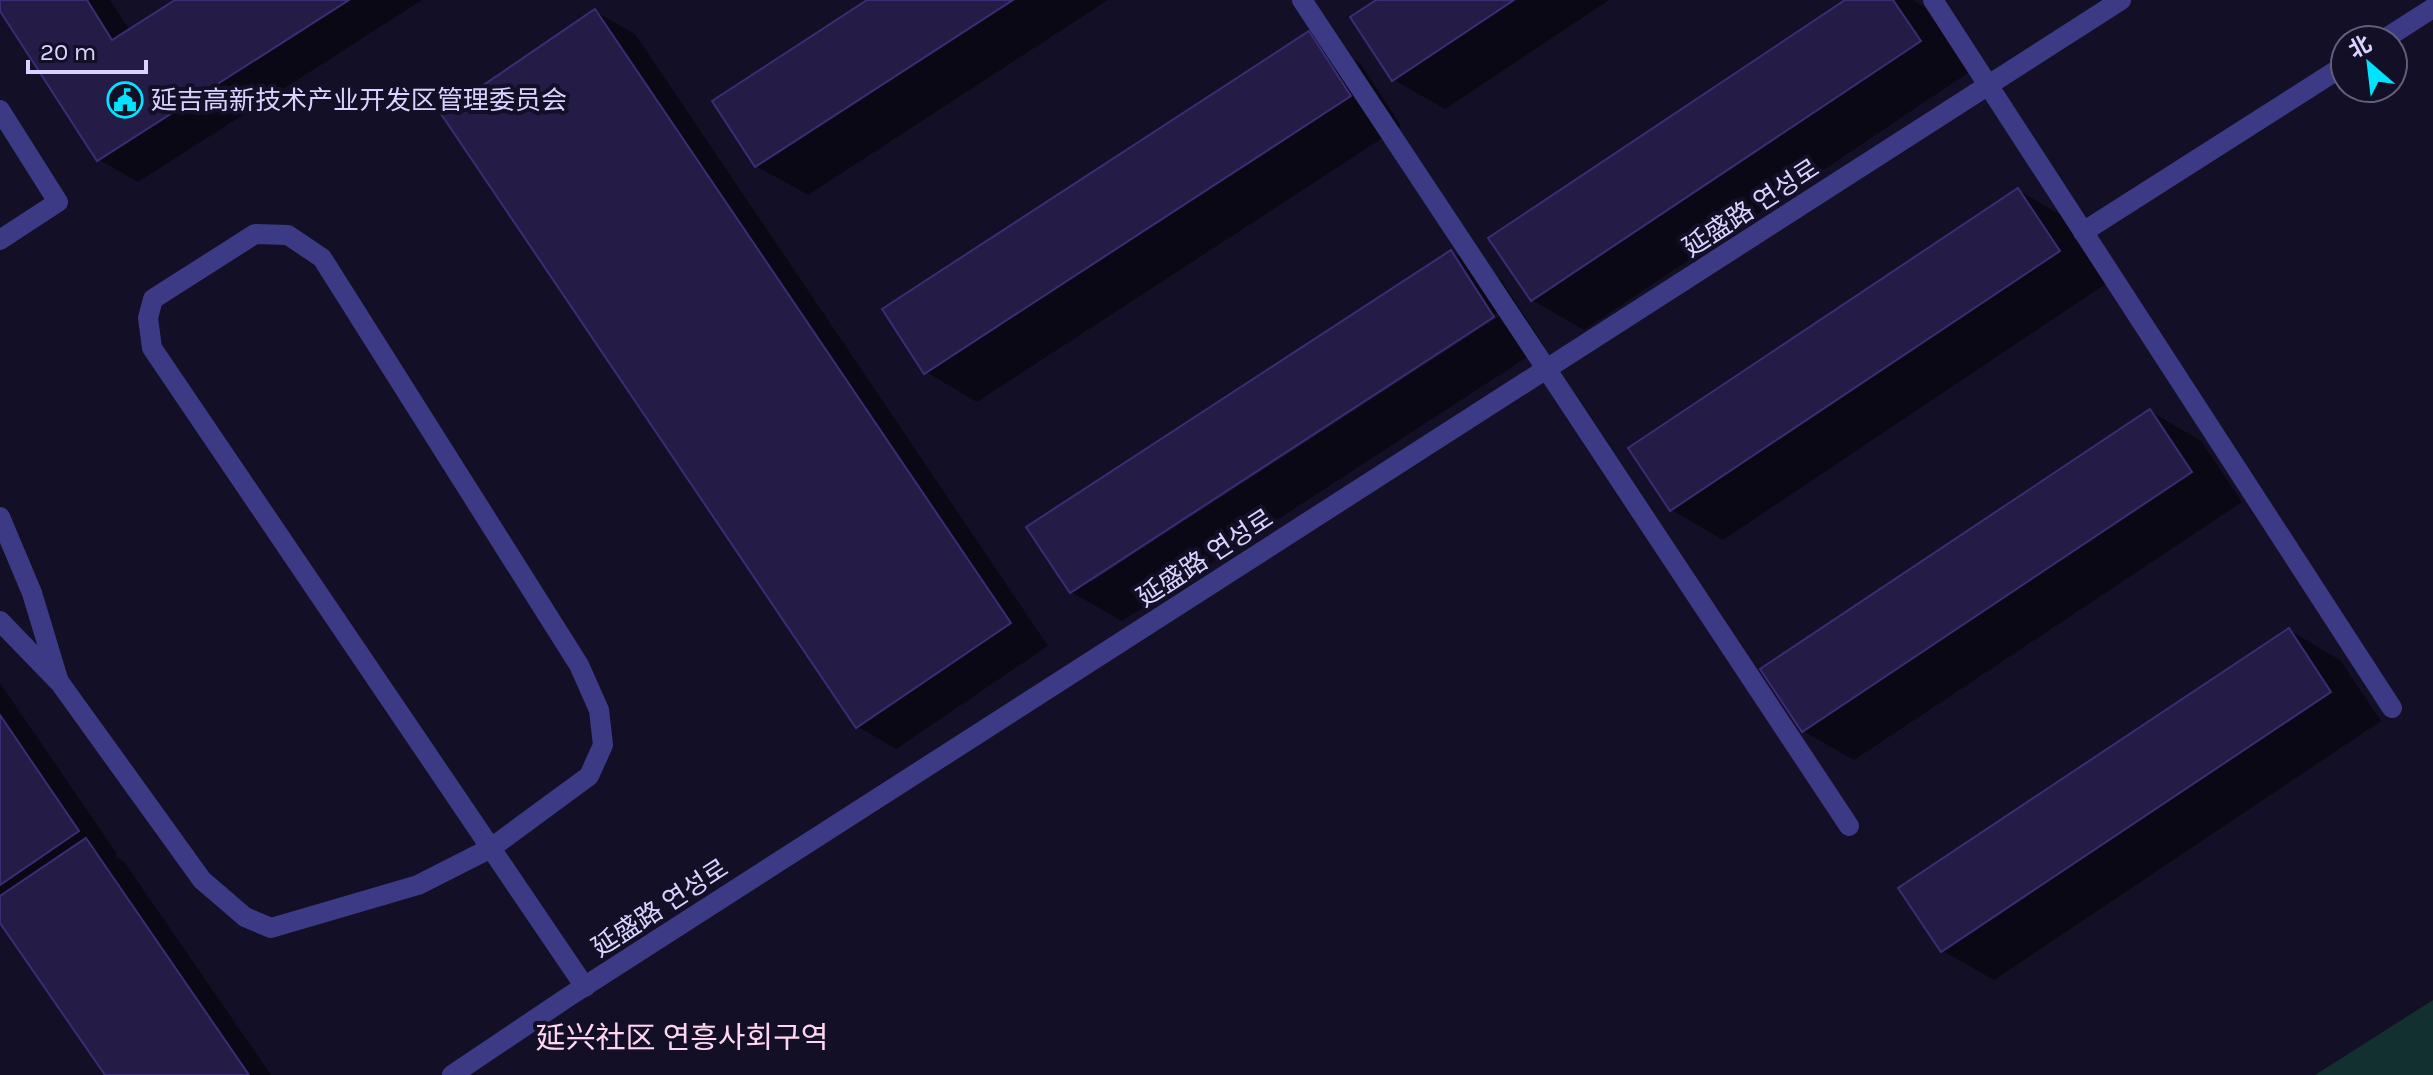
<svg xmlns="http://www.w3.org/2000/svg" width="2433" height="1075" font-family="Karla,'Noto Sans SC','Noto Sans KR',sans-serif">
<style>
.green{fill:#12302f}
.shadow{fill:#0007;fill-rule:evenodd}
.building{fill:#241b47;stroke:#3b2d73;stroke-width:2}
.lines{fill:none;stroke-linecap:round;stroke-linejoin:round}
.minor{stroke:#3d3a85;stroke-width:20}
.labels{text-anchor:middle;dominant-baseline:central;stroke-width:8;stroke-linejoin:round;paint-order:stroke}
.poi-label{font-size:26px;fill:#d9d4ff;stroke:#130f26;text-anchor:start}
.street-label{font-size:26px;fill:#d9d4ff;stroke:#130f26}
.quarter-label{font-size:30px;fill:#ffd6f0;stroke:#130f26}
</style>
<rect width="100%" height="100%" fill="#130f26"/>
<!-- green -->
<path class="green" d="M2433,1000V1075H2315Z"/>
<!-- shadow -->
<g class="shadow">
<path d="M0,0H110L130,31L178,0H422L138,182L98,159L0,7Z"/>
<path d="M871,0H1108L808,195L756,166Z"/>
<path d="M1380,0H1609L1445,109L1394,80L1353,18Z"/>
<path d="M1848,0H1913L1930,10L1971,71L1584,330L1532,300Z"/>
<path d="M596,12L635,34L1048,646L896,749L857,726Z"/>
<path d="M1309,33L1360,63L1401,126L977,402L926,372Z"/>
<path d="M2018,190L2069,220L2110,281L1723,540L1672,510L1631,448Z"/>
<path d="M1451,252L1502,281L1544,346L1122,621L1071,592ZM1502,309L1504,313L1091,582V577Z"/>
<path d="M2150,411L2201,441L2242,502L1854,760L1803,731Z"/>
<path d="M2289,630L2340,660L2381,721L1994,980L1943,951Z"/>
<path d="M0,683L117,854L114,856L125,863L271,1075H107L0,919Z"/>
</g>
<!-- building -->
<g class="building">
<path d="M0,0H87L112,40L175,0H349L97,161L0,11Z"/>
<path d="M867,0H1013L755,167L712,101Z"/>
<path d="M1376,0H1514L1392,81L1350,17Z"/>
<path d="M1845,0H1893L1921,41L1531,301L1488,238Z"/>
<path d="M595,9L1011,623L856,728L441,114Z"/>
<path d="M1309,31L1351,96L924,374L882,309Z"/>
<path d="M2018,188L2060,251L1670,511L1628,448Z"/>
<path d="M1451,250L1494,317L1070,593L1026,527Z"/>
<path d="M2150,409L2192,472L1802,732L1760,669Z"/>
<path d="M2289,628L2331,692L1941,952L1898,888Z"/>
<path d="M0,715L79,831L0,885Z"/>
<path d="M86,838L249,1075H105L0,923V896Z"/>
</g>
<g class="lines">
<!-- minor -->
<g class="minor">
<path d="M1302,0L1849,826"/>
<path d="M1933,0L2392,708"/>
<path d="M2383,40L2433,8"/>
<path d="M0,110L58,202L0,240"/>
<path d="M2083,232L2345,65"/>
<path d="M0,517L32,593L58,679"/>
<path d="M0,621L60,683L202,880L245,917L271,928L418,885L491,848L589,776L603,745L599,710L579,665L322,258L288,235L255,234L153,299L148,318L152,348L585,987"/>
<path d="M452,1075L568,997L2121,0"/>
</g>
</g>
<!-- icons -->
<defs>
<symbol id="civic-ring" viewBox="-11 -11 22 22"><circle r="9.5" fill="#130f26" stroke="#00e5ff" stroke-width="1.5"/><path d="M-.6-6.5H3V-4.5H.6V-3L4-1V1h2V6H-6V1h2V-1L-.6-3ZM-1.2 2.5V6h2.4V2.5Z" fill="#00e5ff"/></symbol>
</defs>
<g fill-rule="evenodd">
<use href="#civic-ring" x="105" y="80" width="40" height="40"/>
</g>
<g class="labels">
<!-- poi labels -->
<g class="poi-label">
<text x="151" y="100">延吉高新技术产业开发区管理委员会</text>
</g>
<!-- street labels -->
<g class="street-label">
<text transform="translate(1751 208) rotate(-33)">延盛路 연성로</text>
<text transform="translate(1205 558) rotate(-33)">延盛路 연성로</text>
<text transform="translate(660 908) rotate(-33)">延盛路 연성로</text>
</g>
<!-- quarter labels -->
<g class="quarter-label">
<text x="682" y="1038">延兴社区 연흥사회구역</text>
</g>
</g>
<!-- north arrow -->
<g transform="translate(2369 64) rotate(332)"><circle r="38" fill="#130f26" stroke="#625e7d" stroke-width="2"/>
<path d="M0-6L14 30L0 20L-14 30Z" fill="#00e5ff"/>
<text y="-12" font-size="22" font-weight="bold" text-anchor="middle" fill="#d9d4ff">北</text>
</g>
<!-- scale -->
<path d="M28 60v12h118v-12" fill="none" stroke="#d9d4ff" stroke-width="4"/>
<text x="40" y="60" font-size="24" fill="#d9d4ff" stroke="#130f26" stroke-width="6" paint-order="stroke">20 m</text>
</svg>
